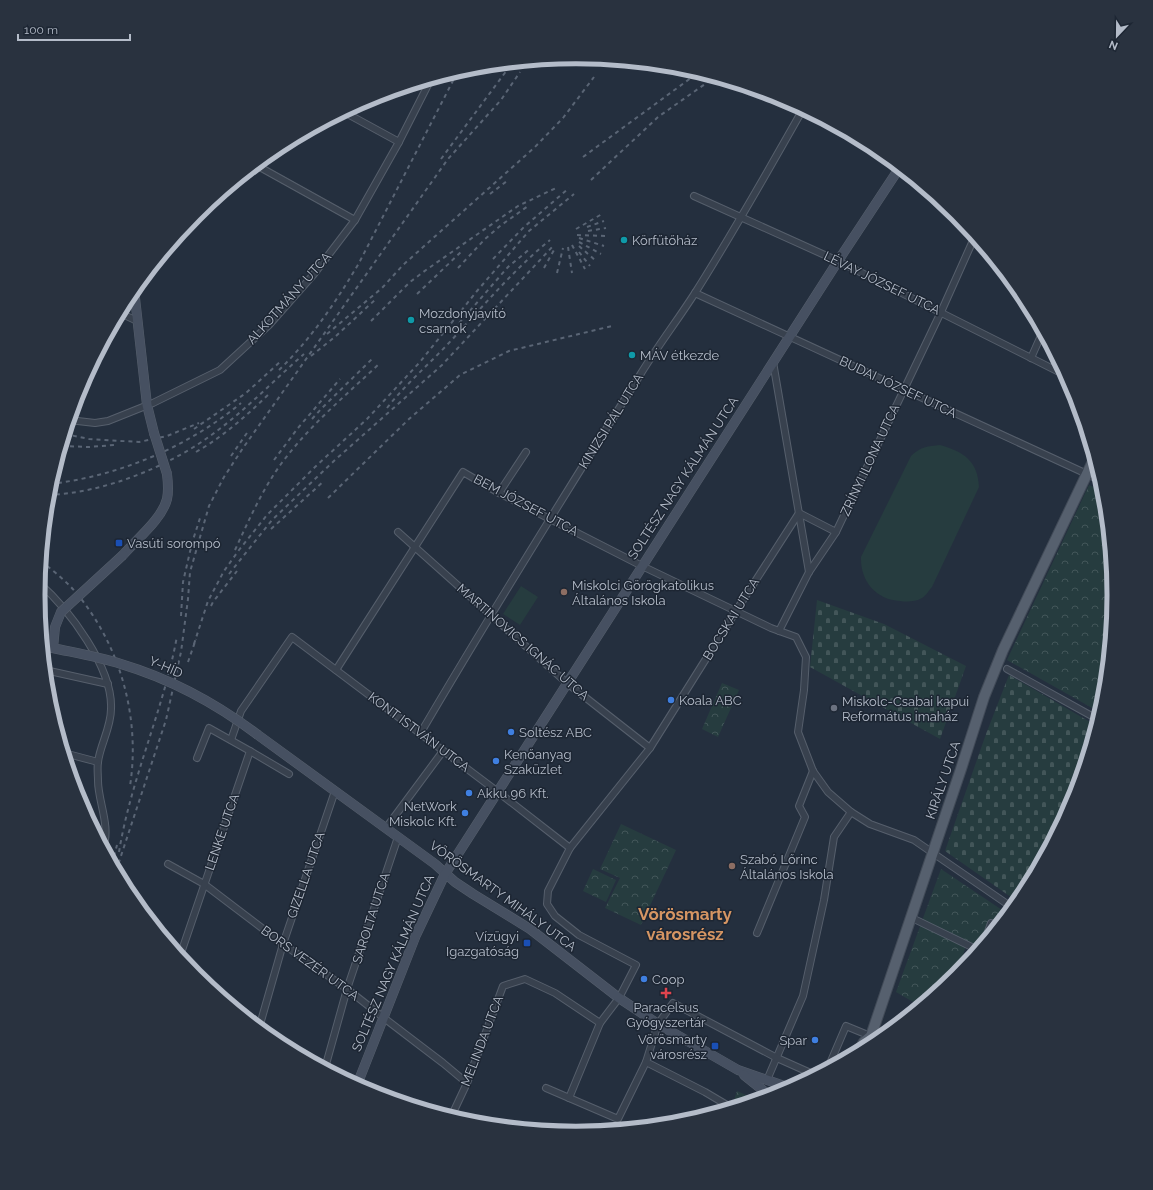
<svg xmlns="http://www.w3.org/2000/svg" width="1153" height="1190" font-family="Raleway,sans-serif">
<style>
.cemetery{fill:url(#cemetery-stones)}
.park{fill:url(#park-crowns)}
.garden{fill:#263c3f}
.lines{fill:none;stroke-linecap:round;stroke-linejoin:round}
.street-casing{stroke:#565f6c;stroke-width:8}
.secondary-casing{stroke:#565f6c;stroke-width:10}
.primary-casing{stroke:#414a57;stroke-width:12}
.street{stroke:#38414e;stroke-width:6}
.secondary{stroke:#465061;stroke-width:9}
.primary{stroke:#56606e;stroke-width:10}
.rail{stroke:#5a6575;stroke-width:2;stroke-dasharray:4 4;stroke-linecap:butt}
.secondary-bridge-casing{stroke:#565f6c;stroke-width:10;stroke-linecap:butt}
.secondary-bridge{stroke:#465061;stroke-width:9}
.culture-dot{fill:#0f9aa8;stroke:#1d2633;stroke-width:1.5}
.transit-dot{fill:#1a4fb4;stroke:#1d2633;stroke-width:1.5}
.education-dot{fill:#8d6e63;stroke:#1d2633;stroke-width:1.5}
.shop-dot{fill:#3f7fe0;stroke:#1d2633;stroke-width:1.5}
.worship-dot{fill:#6b7280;stroke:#1d2633;stroke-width:1.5}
.health-dot{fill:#e0444e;stroke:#1d2633;stroke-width:1.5}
.labels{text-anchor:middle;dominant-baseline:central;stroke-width:3;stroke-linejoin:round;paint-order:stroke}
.poi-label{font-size:13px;fill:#b4bcc9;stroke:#1d2633;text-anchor:start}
.street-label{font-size:13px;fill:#b4bcc9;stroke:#1d2633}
.district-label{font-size:17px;font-weight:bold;fill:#d59563;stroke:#1d2633}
.rim{fill:none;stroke:#b4bcc9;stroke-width:5}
</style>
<defs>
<pattern id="cemetery-stones" width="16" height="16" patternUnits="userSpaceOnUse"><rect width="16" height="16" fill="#263c3f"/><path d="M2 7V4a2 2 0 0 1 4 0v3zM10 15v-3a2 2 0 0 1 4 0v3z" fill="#435659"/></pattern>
<pattern id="park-crowns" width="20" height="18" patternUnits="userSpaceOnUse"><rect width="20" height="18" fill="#263c3f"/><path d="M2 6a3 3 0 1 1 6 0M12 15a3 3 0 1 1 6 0" fill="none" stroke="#435659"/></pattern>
</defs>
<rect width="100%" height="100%" fill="#242f3e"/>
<!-- cemetery -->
<g class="cemetery">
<path d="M817,600L884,624L966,666L940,739L810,667Z"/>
<path d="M1009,675L1097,726L1074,801L1024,894L1018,902L945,851L986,734Z"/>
</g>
<!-- park -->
<g class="park">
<path d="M1089,485L1105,492L1115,595L1105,700L1101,713L1007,660Z"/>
<path d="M722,683L739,690L718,737L702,729Z"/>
<path d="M621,824L676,850L641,925L605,908L620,878L600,869Z"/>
<path d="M593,869L616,880L606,902L583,891Z"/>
<path d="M941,869L1008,914L999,924H997L995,930L983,945L967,942L963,955L971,959L957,976L920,1006L896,992Z"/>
<path d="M737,1091L757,1100L741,1105L734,1100Z"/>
</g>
<!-- garden -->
<g class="garden">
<path d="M940,445C964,452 978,461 979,487L932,587C929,590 926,596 922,598C915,602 907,602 900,601C876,600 860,581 861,557L911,456C920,447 928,446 940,445Z"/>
<path d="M521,586L538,597L520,625L503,614Z"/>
</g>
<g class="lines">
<defs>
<g id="street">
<path d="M344,112L399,142"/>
<path d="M256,165L355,220"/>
<path d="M694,196L838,261L1067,376"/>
<path d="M695,293L1102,481"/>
<path d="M120,313L137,321"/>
<path d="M1031,358L1043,331"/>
<path d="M773,362L809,572"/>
<path d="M69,420L95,423L108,421L153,403L220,370L269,325L314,274L355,220L399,142L431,79"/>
<path d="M499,493L526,452"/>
<path d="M799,513L836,532"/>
<path d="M398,532L567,683L650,748"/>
<path d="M39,583C69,609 113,668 111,709C111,728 100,745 98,762C97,768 98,775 98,781C98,801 111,827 103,847"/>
<path d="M779,631L809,572L836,532L941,312L975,236"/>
<path d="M1007,669L1099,720"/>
<path d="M45,670L108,684"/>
<path d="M336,670L463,472L499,493L642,566L771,628L796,637L806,657L804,690L798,732L813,771L828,792L851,812L870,824L914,840L1013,908"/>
<path d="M420,734C491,613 565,494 640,375C657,347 677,321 695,293C733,233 768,171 803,109"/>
<path d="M231,740L241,711L292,637L498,792L570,848"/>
<path d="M64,753L98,762"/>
<path d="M197,758L209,728L250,751"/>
<path d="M386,828L443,751"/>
<path d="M168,864L204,884L283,944L347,989L384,1018L443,1063L467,1083"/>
<path d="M910,917L978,950"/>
<path d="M757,933L805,817L799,806L813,771"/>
<path d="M984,943L991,923"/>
<path d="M180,956L250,751L289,774"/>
<path d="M259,1028L283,944L335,791"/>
<path d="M646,1062L705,1092L732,1108"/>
<path d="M325,1068L347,989L398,837"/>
<path d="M828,1068L846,1026L880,1040"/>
<path d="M767,1080L803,996L824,900L834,837L851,812"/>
<path d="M546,1088L618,1119L646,1062L658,1024L673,1003L777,1058L815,1075"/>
<path d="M569,1098L600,1023L619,998L636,965L579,935L555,916L547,904L548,891L570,848L650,748L736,611L799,513"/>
<path d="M451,1117L467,1083L503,986L525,979L555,993L600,1023"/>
</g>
<g id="secondary">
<path d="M134,289L147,405L154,433"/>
<path d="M123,555C137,539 162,519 167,499C169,490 168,482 167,474"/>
<path d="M43,647L53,648"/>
<path d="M258,735L435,864L455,882L473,894L530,929L619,998L658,1024L738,1070L790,1088"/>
<path d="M744,1075L770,1096"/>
<path d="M357,1085L416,935L445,874L838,261L900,167"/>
</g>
<path id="primary" d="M859,1051L864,1042L871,1036L961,769L984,697L1003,650L1095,457"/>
</defs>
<!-- street casing -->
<use href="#street" class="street-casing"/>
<!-- secondary casing -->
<use href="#secondary" class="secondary-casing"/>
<!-- primary casing -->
<use href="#primary" class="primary-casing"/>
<!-- street -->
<use href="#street" class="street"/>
<!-- secondary -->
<use href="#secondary" class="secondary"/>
<!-- primary -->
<use href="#primary" class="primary"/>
<!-- rail -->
<g class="rail">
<path d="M649,65L650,64"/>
<path d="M583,157L699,72"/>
<path d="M441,159L510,66"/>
<path d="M591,180L658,117L715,77"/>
<path d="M490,194L507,181"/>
<path d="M587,227L604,221"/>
<path d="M576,229L602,214"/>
<path d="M588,231L606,228"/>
<path d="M577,235L606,236"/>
<path d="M579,238L604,246"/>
<path d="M579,242L601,254"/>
<path d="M572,245L585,269"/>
<path d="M579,246L596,261"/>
<path d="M568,247L572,273"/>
<path d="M579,252L590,266"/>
<path d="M493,259L524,227L569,188"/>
<path d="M458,268L485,239L500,226L528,206"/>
<path d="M544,268L554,250"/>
<path d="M557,273L563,248"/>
<path d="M417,294L462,251"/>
<path d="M371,321L410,282L426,270L518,206L556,188"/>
<path d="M454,329L508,267L531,248"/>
<path d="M327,334L382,288L403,265L535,147L563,118L594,77"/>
<path d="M311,356L336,336L377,298"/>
<path d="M279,370C311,339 336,302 359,263L458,71"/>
<path d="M387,408C405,385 426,367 446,346C480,310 512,271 550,240"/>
<path d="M312,419L321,409L373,358"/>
<path d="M194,429L246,393L281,361"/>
<path d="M65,434L89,439L139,442L167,436L199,423"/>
<path d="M62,446L89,447L114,445"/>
<path d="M196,452C224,436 246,416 269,394"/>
<path d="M231,456L249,430"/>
<path d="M274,460L298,428L340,379"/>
<path d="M50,484C119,476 188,447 241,403"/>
<path d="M48,495C102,493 166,468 210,436C244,412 273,381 304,354"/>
<path d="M328,498L409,419L460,375L509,351L612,326"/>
<path d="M271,529L324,481"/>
<path d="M235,550C249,520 262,490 281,464C309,426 345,396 379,364"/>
<path d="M41,561C51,569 62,578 71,587C119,640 141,716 130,786"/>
<path d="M229,574L272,520L335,460L442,365L554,245"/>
<path d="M211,606L213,602L237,571"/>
<path d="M181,616L183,582L192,543L201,515"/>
<path d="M194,644L208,601L224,571L239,550L267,515L315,467L367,419L420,362L477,291L529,231L574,194"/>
<path d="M188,662L196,639"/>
<path d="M119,852C131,778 164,709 177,636"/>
<path d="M112,864L117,845"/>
<path d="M116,871L166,720L181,652L188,599L190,572L209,506L224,477L243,448L448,159L501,100L520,72"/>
</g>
<defs>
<g id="secondary-bridge">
<path d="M154,433L167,474"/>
<path d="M123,555L61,612L55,627L53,648C76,653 99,657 121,664C171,679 217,704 258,735"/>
</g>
</defs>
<!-- secondary-bridge casing -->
<use href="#secondary-bridge" class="secondary-bridge-casing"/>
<!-- secondary-bridge -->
<use href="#secondary-bridge" class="secondary-bridge"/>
</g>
<!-- markers -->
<g class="culture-dot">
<circle cx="624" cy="240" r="4"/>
<circle cx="411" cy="320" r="4"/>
<circle cx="632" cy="355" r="4"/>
</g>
<g class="transit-dot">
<rect x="115" y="539" width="8" height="8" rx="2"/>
<rect x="523" y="939" width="8" height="8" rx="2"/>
<rect x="711" y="1042" width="8" height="8" rx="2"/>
</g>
<g class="education-dot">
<circle cx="564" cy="592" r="4"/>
<circle cx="732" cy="866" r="4"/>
</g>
<g class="shop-dot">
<circle cx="671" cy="700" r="4"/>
<circle cx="511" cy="732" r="4"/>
<circle cx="496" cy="761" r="4"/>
<circle cx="469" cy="793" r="4"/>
<circle cx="465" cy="813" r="4"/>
<circle cx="644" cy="979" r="4"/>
<circle cx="815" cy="1040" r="4"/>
</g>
<circle class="worship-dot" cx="834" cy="708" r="4"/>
<path class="health-dot" d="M664 987h4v4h4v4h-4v4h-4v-4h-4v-4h4z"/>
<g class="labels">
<!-- poi labels -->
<g class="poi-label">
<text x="632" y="240">Körfűtőház</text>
<text x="419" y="313">Mozdonyjavító<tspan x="419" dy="15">csarnok</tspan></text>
<text x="640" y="355">MÁV étkezde</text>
<text x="127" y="543">Vasúti sorompó</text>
<text x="572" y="585">Miskolci Görögkatolikus<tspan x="572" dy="15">Általános Iskola</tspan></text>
<text x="679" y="700">Koala ABC</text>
<text x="842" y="701">Miskolc-Csabai kapui<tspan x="842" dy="15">Református imaház</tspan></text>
<text x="519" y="732">Soltész ABC</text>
<text x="504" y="754">Kenőanyag<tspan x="504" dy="15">Szaküzlet</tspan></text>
<text x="477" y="793">Akku 96 Kft.</text>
<text x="457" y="806" text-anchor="end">NetWork<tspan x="457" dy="15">Miskolc Kft.</tspan></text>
<text x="740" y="859">Szabó Lőrinc<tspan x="740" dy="15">Általános Iskola</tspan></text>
<text x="519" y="936" text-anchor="end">Vízügyi<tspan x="519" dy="15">Igazgatóság</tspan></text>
<text x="652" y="979">Coop</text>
<text x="666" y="1007" text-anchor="middle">Paracelsus<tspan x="666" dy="15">Gyógyszertár</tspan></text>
<text x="707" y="1039" text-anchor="end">Vörösmarty<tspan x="707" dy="15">városrész</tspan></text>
<text x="807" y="1040" text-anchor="end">Spar</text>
</g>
<!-- street labels -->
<g class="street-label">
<text transform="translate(882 283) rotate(26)">LÉVAY JÓZSEF UTCA</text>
<text transform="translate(289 298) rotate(-48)">ALKOTMÁNY UTCA</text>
<text transform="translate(898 387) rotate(25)">BUDAI JÓZSEF UTCA</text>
<text transform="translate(611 421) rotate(-58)">KINIZSI PÁL UTCA</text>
<text transform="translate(870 460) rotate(-65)">ZRÍNYI ILONA UTCA</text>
<text transform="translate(683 478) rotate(-57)">SOLTÉSZ NAGY KÁLMÁN UTCA</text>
<text transform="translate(526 505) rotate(28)">BEM JÓZSEF UTCA</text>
<text transform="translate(731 619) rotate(-58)">BOCSKAI UTCA</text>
<text transform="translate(523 642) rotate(41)">MARTINOVICS IGNÁC UTCA</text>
<text transform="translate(166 667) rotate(23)">Y-HÍD</text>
<text transform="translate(419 732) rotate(37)">KONT ISTVÁN UTCA</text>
<text transform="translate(943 780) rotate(-71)">KIRÁLY UTCA</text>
<text transform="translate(222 832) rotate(-71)">LENKE UTCA</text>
<text transform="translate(306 875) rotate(-71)">GIZELLA UTCA</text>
<text transform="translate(503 896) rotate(36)">VÖRÖSMARTY MIHÁLY UTCA</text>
<text transform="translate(371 918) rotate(-72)">SAROLTA UTCA</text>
<text transform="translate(310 963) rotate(36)">BORS VEZÉR UTCA</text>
<text transform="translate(393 963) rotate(-67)">SOLTÉSZ NAGY KÁLMÁN UTCA</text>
<text transform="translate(482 1041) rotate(-69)">MELINDA UTCA</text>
</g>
<!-- district labels -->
<g class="district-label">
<text x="685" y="914">Vörösmarty<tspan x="685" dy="20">városrész</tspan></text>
</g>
</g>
<!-- crop -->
<path d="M0 0H1153V1190H0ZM45 595a531 531 0 1 1 1062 0a531 531 0 1 1-1062 0Z" fill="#29323f" fill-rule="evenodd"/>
<path class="rim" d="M45 595a531 531 0 1 1 1062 0a531 531 0 1 1-1062 0Z"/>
<!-- north arrow -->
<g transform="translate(1117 36) rotate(202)" stroke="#1d2633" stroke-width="3" paint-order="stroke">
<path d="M0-3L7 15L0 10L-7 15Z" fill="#b4bcc9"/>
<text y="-6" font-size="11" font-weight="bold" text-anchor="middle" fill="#b4bcc9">N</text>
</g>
<!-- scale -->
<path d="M18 34v6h112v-6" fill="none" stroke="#b4bcc9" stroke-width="2"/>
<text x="24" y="34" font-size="12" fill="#b4bcc9" stroke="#1d2633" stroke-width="3" paint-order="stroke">100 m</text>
</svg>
